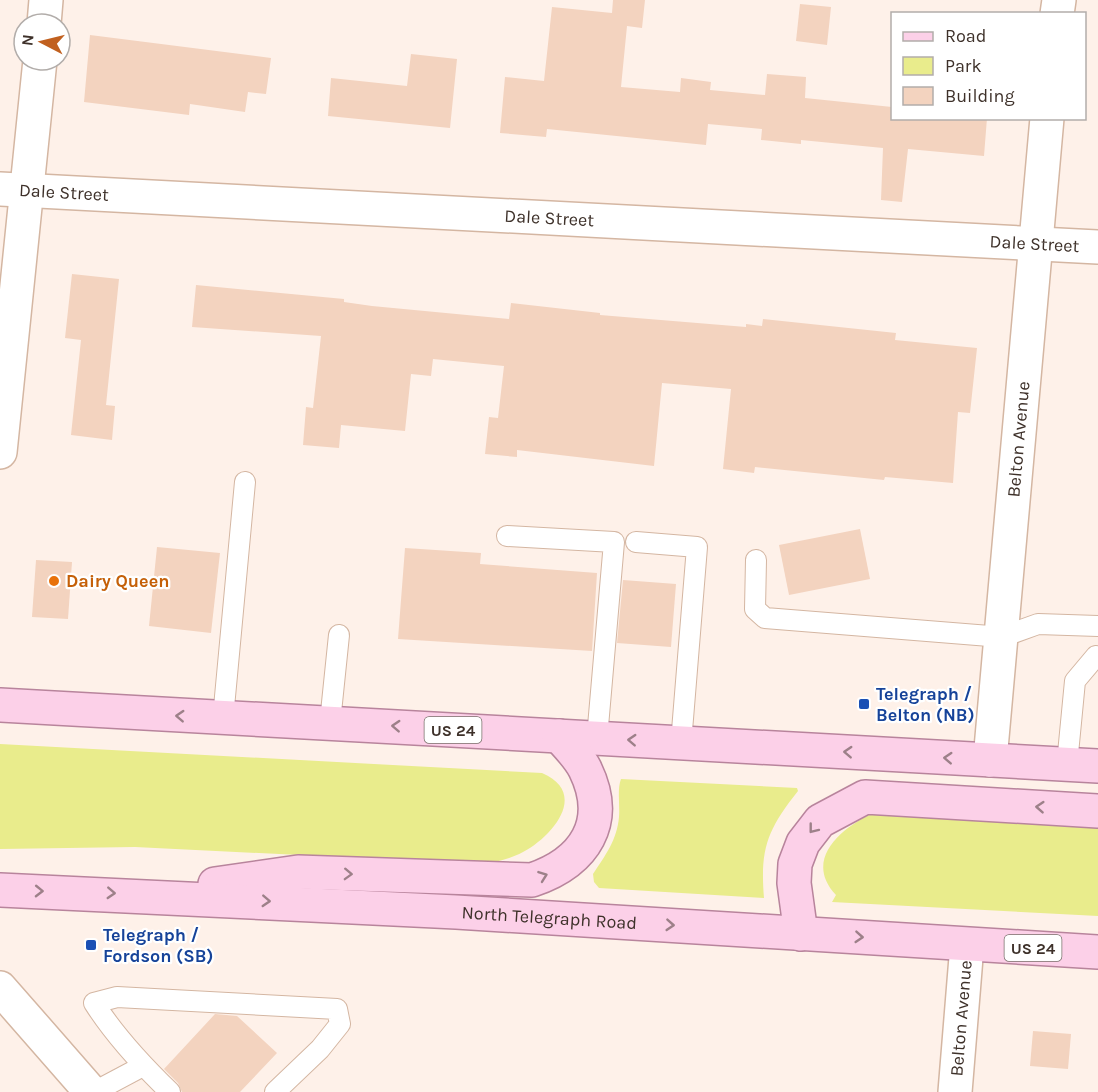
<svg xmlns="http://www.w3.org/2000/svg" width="1098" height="1092" font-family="Karla,sans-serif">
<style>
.green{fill:#e9ec8c}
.building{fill:#f3d3bf}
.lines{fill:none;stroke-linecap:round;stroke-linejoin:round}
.lane-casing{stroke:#d4b6a2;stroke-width:22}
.street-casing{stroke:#d4b6a2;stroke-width:36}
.primary-casing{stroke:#b8849c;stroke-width:36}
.lane{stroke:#fff;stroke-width:20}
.street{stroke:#fff;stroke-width:33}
.primary{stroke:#fcd0e8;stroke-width:33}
.oneway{stroke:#9d8089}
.food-dot{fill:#e8710a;stroke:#fff;stroke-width:2}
.transit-dot{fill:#1a4fb4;stroke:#fff;stroke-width:2}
.labels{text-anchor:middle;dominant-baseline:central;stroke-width:4.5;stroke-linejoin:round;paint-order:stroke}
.shield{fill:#fff;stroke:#786f6a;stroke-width:1.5}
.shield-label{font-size:16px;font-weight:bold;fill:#3e312a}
.street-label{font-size:18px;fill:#3e312a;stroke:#fff}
.food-label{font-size:18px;font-weight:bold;fill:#c56008;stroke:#fff;text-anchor:start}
.transit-label{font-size:18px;font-weight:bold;fill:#164399;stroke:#fff;text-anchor:start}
</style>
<rect width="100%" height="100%" fill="#fef1e9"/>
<!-- green -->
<g class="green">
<path d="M0,744L542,773C589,793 553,836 523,852C510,859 497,862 483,864L135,847L0,849Z"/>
<path d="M621,779L797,788L798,791C767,830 760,849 764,898L599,888L594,882L593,874C605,856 617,840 619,817C620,805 617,789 621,779Z"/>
<path d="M876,812L1098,823V916L832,902L836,895C802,859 843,826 876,812Z"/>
</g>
<!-- building -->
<g class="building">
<path d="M613,0H645L642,28L627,26L621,87L680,92L681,78L711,82L710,90L765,95L767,74L806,77L805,98L892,107V118H987L984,156L908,149L902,202L881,200L883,148L801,140V144L761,140L762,129L708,124L706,145L547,129L546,137L500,133L505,77L544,81L552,7L612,13Z"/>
<path d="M800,4L831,7L827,45L796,41Z"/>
<path d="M90,35L271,58L266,94L248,92L245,112L190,104L189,115L84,102Z"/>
<path d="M411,54L457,59L450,128L328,116L331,78L407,86Z"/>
<path d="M72,274L119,279L106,405L115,406L112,440L71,435L81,340L65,338Z"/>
<path d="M196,285L344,299V302L372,306L509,319L511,303L600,313V315L746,327V324L762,326L763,319L896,333L895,340L977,348L970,413L958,412L953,483L885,477L884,480L755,467L754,473L723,469L731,389L662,383L654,466L517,450V457L485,454L489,417L498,418L504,366L433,359L431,376L411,374L405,431L341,425L339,448L303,445L306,407L313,408L321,336L192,327Z"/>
<path d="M860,529L870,579L789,595L779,545Z"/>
<path d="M157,547L220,553L211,633L149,626Z"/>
<path d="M405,548L481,553L480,564L597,573L592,651L398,639Z"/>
<path d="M36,560L72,562L68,619L32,617Z"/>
<path d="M623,580L676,584L671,647L617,643Z"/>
<path d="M215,1014L237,1016L277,1053L240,1092H182L178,1083L164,1069Z"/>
<path d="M1033,1031L1071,1034L1068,1069L1030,1066Z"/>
</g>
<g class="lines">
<defs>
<g id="lane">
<path d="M507,536L614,542L597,738"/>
<path d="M636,542L697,547L681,743"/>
<path d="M756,560L755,609L765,618L1002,637L1038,624L1098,626"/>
<path d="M223,718L245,482"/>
<path d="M330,722L339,635"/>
<path d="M1067,764L1075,681L1096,656"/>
<path d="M94,1092L143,1066"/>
<path d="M170,1092C141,1064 115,1036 94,1003L117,997L337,1009L340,1024L320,1049L275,1092"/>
</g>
<g id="street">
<path d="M1057,14L1059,0"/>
<path d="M44,24L46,0"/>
<path id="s1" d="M0,189L1098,247"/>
<path d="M0,452L40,60"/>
<path id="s2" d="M990,760L1047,118"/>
<path d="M0,988L91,1092"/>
<path id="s3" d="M955,1092L967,945"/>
</g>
<g id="primary">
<path d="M0,705L1098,766"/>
<path d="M215,884L298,872L532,880C585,862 611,822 585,769C579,757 568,746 559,736"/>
<path id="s4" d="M0,890L456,912L1098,952"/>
<path d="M801,934L794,883L795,864L803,843L820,821L865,797L1098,811"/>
</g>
</defs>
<!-- lane casing -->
<use href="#lane" class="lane-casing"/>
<!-- street casing -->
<use href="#street" class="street-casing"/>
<!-- primary casing -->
<use href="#primary" class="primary-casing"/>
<!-- lane -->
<use href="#lane" class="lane"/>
<!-- street -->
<use href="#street" class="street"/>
<!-- primary -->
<use href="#primary" class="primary"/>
</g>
<!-- one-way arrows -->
<defs><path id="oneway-chevron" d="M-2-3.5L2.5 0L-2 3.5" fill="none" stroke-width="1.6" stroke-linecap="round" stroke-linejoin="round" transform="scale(1.5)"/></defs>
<g class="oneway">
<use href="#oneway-chevron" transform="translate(180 716) rotate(-177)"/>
<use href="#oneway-chevron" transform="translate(396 726) rotate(-177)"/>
<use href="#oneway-chevron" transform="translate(632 740) rotate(-177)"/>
<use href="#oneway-chevron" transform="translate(848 752) rotate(-177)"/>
<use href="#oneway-chevron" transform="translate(948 758) rotate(-177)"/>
<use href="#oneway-chevron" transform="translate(1040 807) rotate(-176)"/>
<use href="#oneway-chevron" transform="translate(813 829) rotate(128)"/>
<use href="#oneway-chevron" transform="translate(348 874) rotate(2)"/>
<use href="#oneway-chevron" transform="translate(543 876) rotate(-20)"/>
<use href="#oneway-chevron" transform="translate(39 891) rotate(1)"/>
<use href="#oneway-chevron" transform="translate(111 893) rotate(3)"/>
<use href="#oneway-chevron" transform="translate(266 901) rotate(3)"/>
<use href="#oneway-chevron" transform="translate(670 925) rotate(4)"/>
<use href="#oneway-chevron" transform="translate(859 937) rotate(4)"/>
</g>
<!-- markers -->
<circle class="food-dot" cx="54" cy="581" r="6"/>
<g class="transit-dot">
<rect x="858" y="698" width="12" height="12" rx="3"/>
<rect x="85" y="939" width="12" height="12" rx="3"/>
</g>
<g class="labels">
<!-- shield labels -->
<g class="shield">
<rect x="424.5" y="717" width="57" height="26" rx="4.5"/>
<rect x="1004.5" y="935" width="57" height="26" rx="4.5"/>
</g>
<g class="shield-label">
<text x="453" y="730">US 24</text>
<text x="1033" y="948">US 24</text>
</g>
<!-- street labels -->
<g class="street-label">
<text stroke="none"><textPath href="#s1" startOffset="64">Dale Street</textPath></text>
<text stroke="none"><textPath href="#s1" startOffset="550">Dale Street</textPath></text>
<text stroke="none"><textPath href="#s1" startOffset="1036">Dale Street</textPath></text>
<text stroke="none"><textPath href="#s2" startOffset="322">Belton Avenue</textPath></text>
<text stroke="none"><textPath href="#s4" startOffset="550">North Telegraph Road</textPath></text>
<text stroke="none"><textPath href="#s3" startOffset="74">Belton Avenue</textPath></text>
</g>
<!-- food labels -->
<g class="food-label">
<text x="66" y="581">Dairy Queen</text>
</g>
<!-- transit labels -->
<g class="transit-label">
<text x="876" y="694">Telegraph /<tspan x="876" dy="21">Belton (NB)</tspan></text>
<text x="103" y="935">Telegraph /<tspan x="103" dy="21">Fordson (SB)</tspan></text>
</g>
</g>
<!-- legend -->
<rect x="891" y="12" width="195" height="108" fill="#ffffff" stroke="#b2adaa" stroke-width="1.5"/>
<rect x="903" y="32" width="30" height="9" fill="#fcd0e8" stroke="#b2adaa" stroke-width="1.5"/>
<text x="945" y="42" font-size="18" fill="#3e312a">Road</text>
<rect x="903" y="57" width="30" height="18" fill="#e9ec8c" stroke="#b2adaa" stroke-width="1.5"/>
<text x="945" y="72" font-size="18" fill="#3e312a">Park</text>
<rect x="903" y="87" width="30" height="18" fill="#f3d3bf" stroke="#b2adaa" stroke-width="1.5"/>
<text x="945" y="102" font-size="18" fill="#3e312a">Building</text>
<!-- north arrow -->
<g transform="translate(42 42) rotate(277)"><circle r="28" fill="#ffffff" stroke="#b2adaa" stroke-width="1.5"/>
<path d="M0-4.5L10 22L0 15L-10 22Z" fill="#c1601f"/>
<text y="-9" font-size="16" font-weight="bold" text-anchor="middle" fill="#3e312a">N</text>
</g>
</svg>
